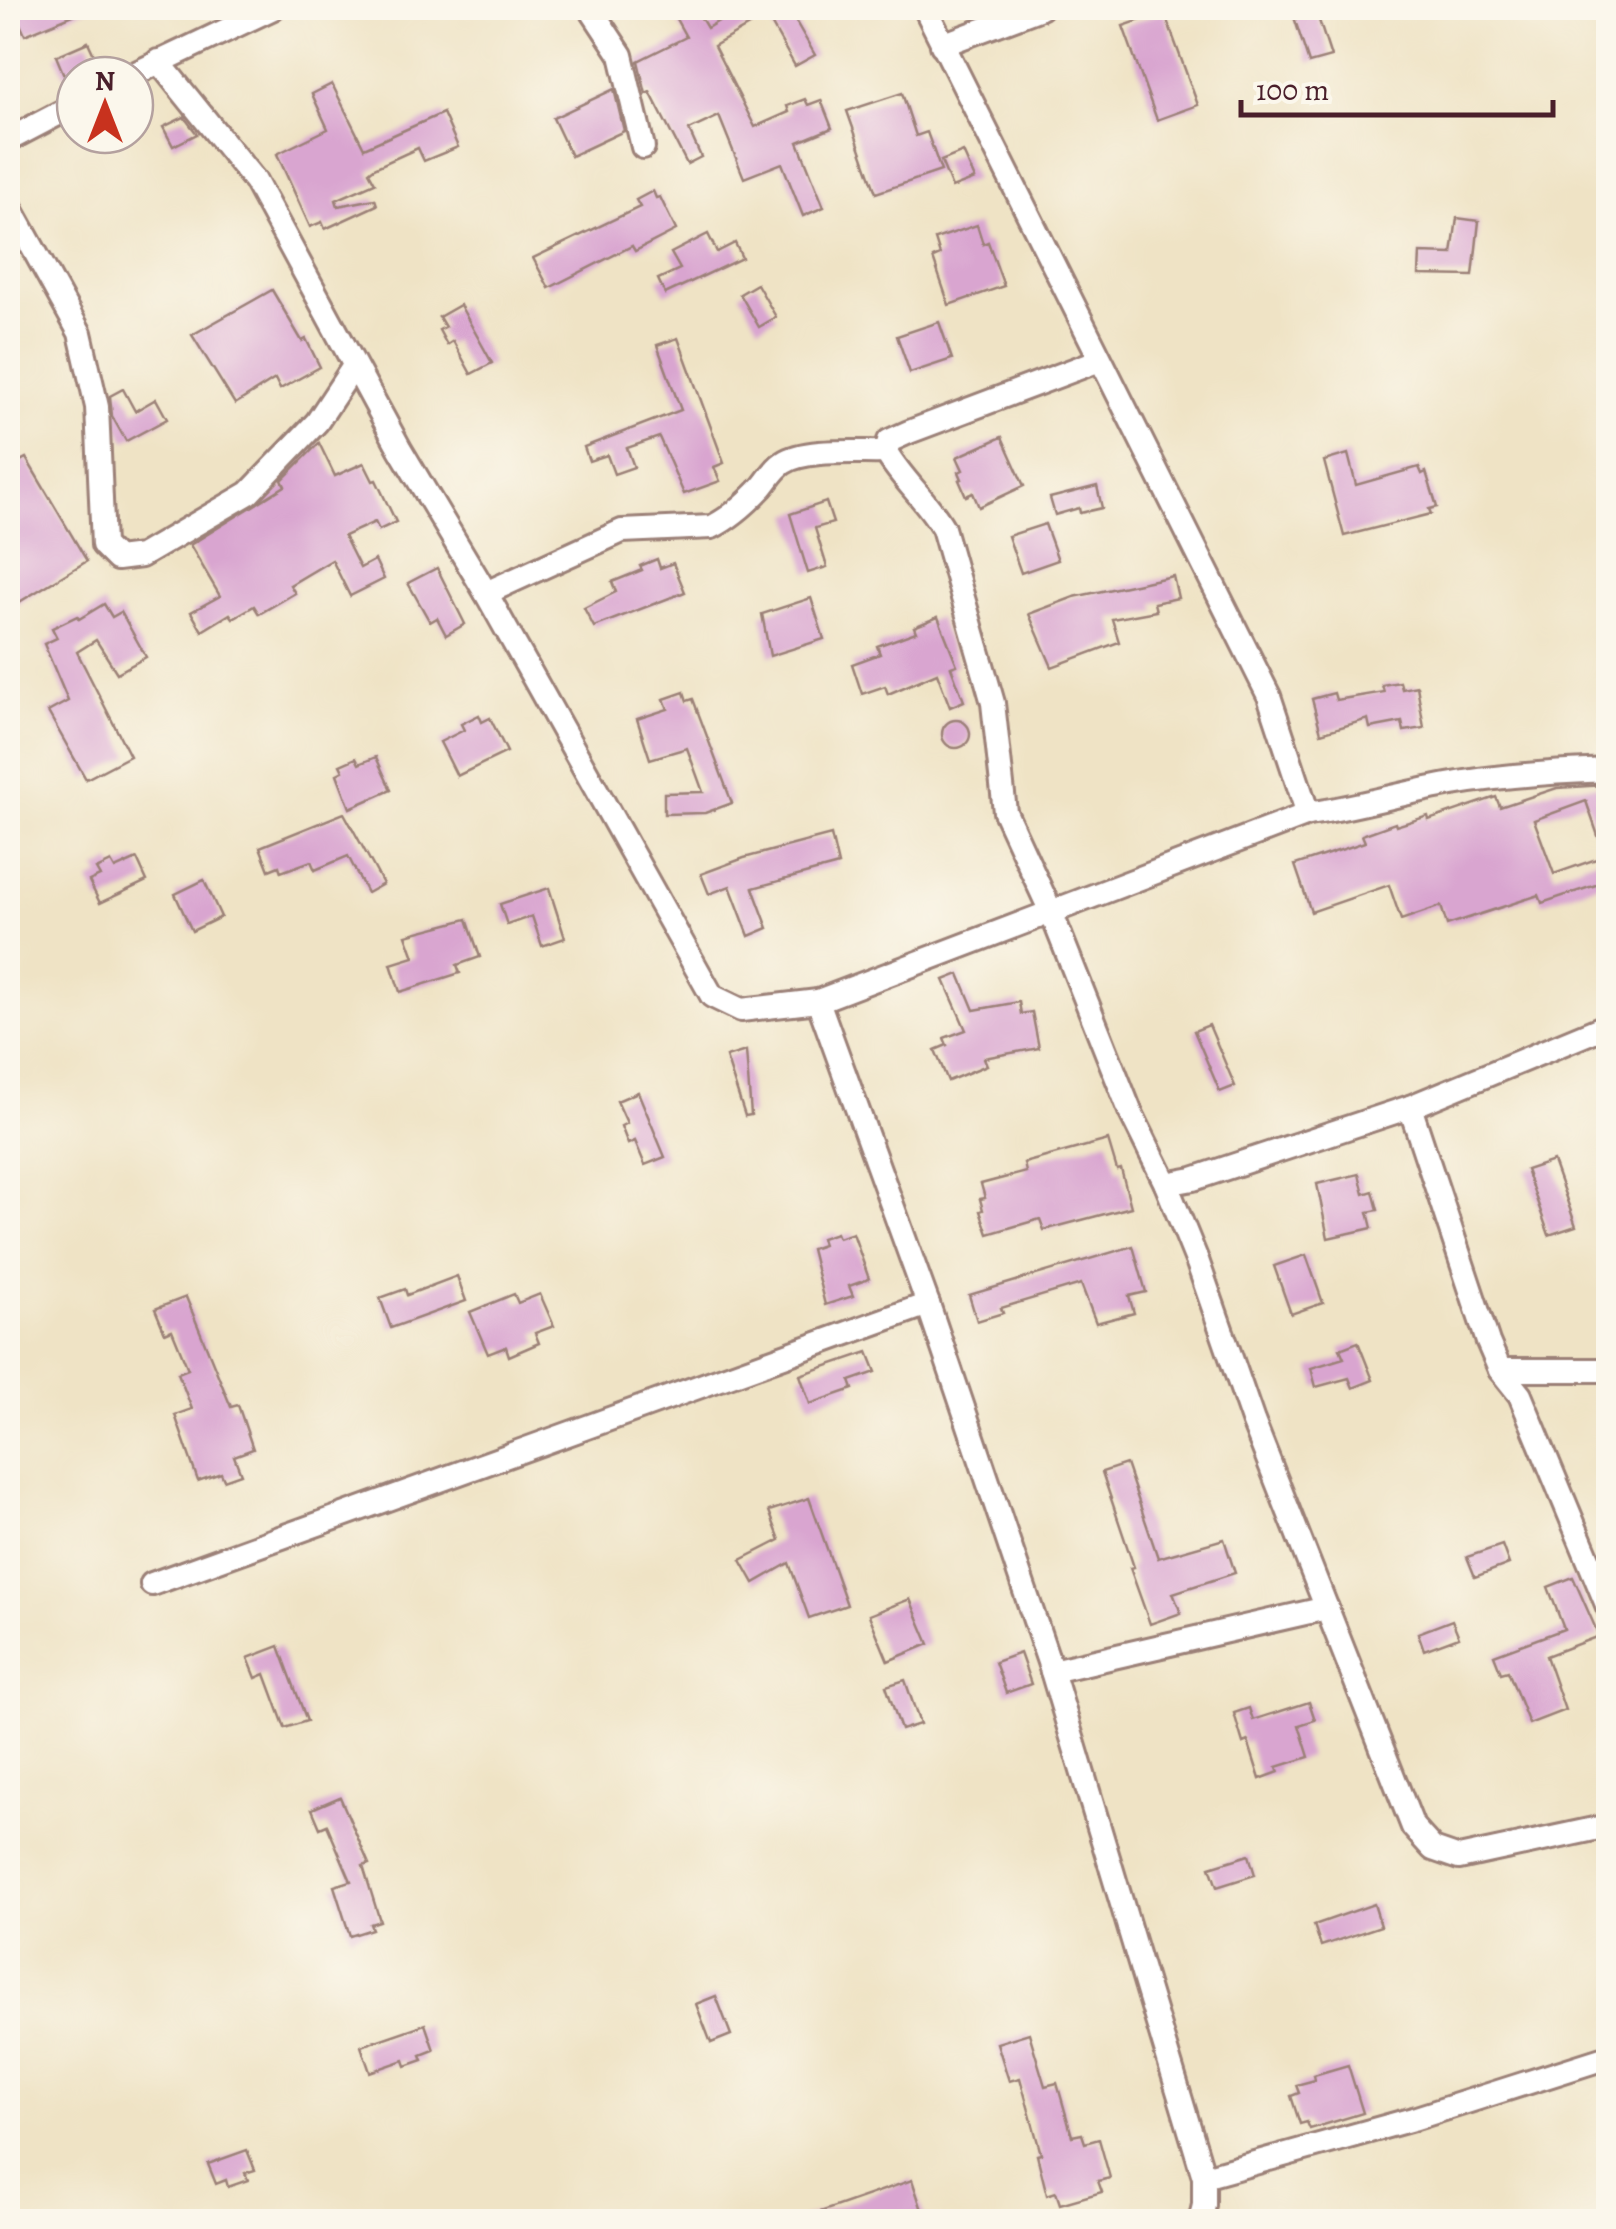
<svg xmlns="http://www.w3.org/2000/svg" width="1616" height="2229" font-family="Alegreya,serif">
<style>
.building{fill:#d9a5d0;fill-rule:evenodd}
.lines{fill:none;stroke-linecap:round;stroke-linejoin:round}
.minor-casing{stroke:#9c8178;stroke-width:28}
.minor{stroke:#fff;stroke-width:22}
</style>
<rect width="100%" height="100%" fill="#fbf7ec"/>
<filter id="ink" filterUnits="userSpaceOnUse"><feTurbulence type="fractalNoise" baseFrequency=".01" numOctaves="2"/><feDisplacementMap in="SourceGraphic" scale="20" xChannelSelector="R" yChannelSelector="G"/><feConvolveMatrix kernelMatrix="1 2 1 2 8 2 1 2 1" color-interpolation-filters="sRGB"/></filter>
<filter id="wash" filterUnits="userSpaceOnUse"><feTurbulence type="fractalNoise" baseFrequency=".0048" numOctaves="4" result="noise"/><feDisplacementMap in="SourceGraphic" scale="40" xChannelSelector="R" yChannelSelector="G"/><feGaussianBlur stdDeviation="2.25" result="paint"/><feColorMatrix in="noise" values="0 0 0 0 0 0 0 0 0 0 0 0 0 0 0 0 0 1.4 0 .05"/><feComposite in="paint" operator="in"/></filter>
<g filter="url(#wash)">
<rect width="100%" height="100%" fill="#efe3c5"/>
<g id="blocks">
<!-- building -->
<g class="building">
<path d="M13,8H90L25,35Z"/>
<path d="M670,8H695L707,28L740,8H752L759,20L714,46L755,127L789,112L787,106L805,99L808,105L821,100L832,128L798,142L824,207L803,216L782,163L744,178L719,116L689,130L701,157L687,164L650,92L646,94L638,61L686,37Z"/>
<path d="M788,8L815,55L795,66L768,18Z"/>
<path d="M1291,8H1315L1331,57L1309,63Z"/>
<path d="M1164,12L1198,105L1157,120L1123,26Z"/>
<path d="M88,42L101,70L90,75H64L56,56Z"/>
<path d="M332,84L364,148L443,113L458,147L424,161L418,148L374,168L369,172L375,183L336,200L338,206L375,199L377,205L325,229L322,222L310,227L277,154L328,129L312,94Z"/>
<path d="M614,89L624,131L571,156L553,118Z"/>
<path d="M902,93L916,136L927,132L941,171L876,193L847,111Z"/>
<path d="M184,117L197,134L173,146L163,127Z"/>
<path d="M963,152L975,179L952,188L941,161Z"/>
<path d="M653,191L656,198L660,197L676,230L635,251L632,246L549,288L533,258L640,207L636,200Z"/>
<path d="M1457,218L1479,221L1473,276L1419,275L1420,253L1452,254Z"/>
<path d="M977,225L983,244L988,242L1004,286L949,305L933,258L940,255L935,239Z"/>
<path d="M708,234L717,252L735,243L742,258L665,294L658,279L680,269L671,253Z"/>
<path d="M757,284L776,317L759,327L740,294Z"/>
<path d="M272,290L302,341L306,339L320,367L280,389L275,379L235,404L192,335Z"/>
<path d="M460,305L492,363L471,374L453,341L447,345L439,330L445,327L439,317Z"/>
<path d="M939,322L952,359L910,373L897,336Z"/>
<path d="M678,338L724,463L714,467L720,481L684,494L659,437L627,448L634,467L614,474L607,455L589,461L584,447L681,410L657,345Z"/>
<path d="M123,389L135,411L156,399L167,419L126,441L112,416L110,396Z"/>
<path d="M1002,437L1024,486L979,507L973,493L966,496L959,480L962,479L959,472L963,470L957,457Z"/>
<path d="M319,443L335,476L364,463L373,481L376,480L396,522L379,530L375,522L344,536L360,568L375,560L384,579L350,596L332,560L290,585L295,593L259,614L254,606L233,618L230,614L202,631L191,612L220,596L190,545L285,486L282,480Z"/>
<path d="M1348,454L1356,485L1419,467L1422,474L1426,472L1437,507L1429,509L1431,514L1344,536L1324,461Z"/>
<path d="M26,458L87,561L16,604L8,590V468Z"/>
<path d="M1097,486L1102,508L1080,513L1079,508L1055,515L1050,498Z"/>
<path d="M826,502L833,523L815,528L827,567L808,573L790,514Z"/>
<path d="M1045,524L1058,560L1021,573L1008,536Z"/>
<path d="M657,559L660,568L673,563L685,592L594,627L584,608L616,592L612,582L642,570L640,566Z"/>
<path d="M437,568L465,624L446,635L437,618L430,622L408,583Z"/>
<path d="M1173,576L1178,598L1154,603L1156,611L1112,619L1119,642L1052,667L1029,614L1074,597Z"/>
<path d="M811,598L824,639L770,656L762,614Z"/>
<path d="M104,604L112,617L121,612L146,657L117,673L96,640L77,652L130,756L86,779L48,712L68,701L44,644L57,638L52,628L77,616L79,619Z"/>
<path d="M938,617L957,665L951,667L964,701L950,707L937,673L888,694L885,686L862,694L852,664L880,654L877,646L916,632L914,627Z"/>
<path d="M1400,682L1402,689L1417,686L1424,728L1404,731L1402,722L1370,728L1368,719L1321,733L1312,699L1334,693L1336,700L1384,692L1382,685Z"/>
<path d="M684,692L687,701L693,699L732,803L705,813L664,814V793L703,792L687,748L650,759L637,719L668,709L664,699Z"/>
<path d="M479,715L482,722L490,718L507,752L457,776L440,742L464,730L461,724Z"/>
<circle cx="956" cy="734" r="14"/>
<path d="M376,757L391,790L350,808L337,774L343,771L340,765L356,758L359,764Z"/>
<path d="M1605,785L1608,795V881L1542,903L1539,895L1447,925L1441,906L1401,920L1389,885L1311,912L1295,865L1365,842L1362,835L1395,823L1396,826L1428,816L1429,820L1496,797L1500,807L1557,788ZM1586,801L1605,856L1554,874L1534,820Z"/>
<path d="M344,813L383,884L367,893L348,856L315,870L311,861L281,872L279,866L269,870L260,847Z"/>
<path d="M831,835L838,865L753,888L768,928L749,936L730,886L709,894L701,874L744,858Z"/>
<path d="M137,859L147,881L100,903L89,881L100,876L96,869L111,862L115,869Z"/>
<path d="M204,880L221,917L192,931L175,894Z"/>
<path d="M549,888L565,938L542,946L532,916L507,925L500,904Z"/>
<path d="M467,919L480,957L457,965L460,973L400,992L391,964L414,957L406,935Z"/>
<path d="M959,974L974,1010L1019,1002L1021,1014L1032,1012L1039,1048L984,1058L987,1065L948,1081L935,1050L947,1045L944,1038L966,1030L944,980Z"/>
<path d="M1209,1025L1235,1086L1220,1092L1194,1031Z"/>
<path d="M746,1051L751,1115L745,1116L726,1057Z"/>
<path d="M638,1092L665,1157L645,1165L635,1141L628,1144L621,1126L627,1123L617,1101Z"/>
<path d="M1108,1140L1117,1170L1121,1169L1131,1207L1044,1230L1040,1219L988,1234L980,1211L983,1210L980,1199L985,1198L981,1184L1026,1172L1024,1163Z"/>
<path d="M1553,1161L1576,1226L1549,1235L1526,1170Z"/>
<path d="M1359,1174L1364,1194L1373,1191L1378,1210L1368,1212L1372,1228L1328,1238L1317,1184Z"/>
<path d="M836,1233L838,1238L853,1233L869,1279L849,1286L853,1296L825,1305L811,1249L823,1245L821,1238Z"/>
<path d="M1133,1246L1146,1292L1129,1296L1134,1313L1096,1323L1081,1284L1001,1308L1003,1313L977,1321L969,1295Z"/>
<path d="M1306,1255L1323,1303L1291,1314L1274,1266Z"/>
<path d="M457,1276L466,1301L391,1328L380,1298L405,1289L407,1295Z"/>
<path d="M514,1294L518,1303L540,1294L554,1326L535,1333L539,1343L509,1356L506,1347L488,1354L470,1312Z"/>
<path d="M186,1297L231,1407L238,1405L253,1449L234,1456L241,1474L224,1480L221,1473L198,1481L175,1415L192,1409L178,1373L188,1369L172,1330L165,1333L155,1309Z"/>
<path d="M1358,1342L1373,1380L1353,1388L1349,1378L1316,1387L1311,1368L1344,1358L1340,1349Z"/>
<path d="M868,1352L876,1372L850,1381L853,1389L810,1404L800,1375Z"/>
<path d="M1126,1464L1158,1558L1224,1539L1235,1573L1173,1593L1181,1613L1150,1624L1130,1568L1134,1567L1102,1472Z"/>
<path d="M809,1498L847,1605L809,1618L789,1563L754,1583L741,1560L780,1540L769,1511Z"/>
<path d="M1502,1545L1509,1564L1475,1577L1467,1557Z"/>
<path d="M1573,1577L1599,1636L1546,1656L1565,1710L1529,1724L1508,1671L1501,1673L1494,1655L1564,1629L1548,1587Z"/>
<path d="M910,1599L929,1644L888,1661L869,1615Z"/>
<path d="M1452,1620L1459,1637L1424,1650L1418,1633Z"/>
<path d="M279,1646L307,1721L285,1728L265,1674L256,1678L248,1658Z"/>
<path d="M1020,1653L1031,1684L1006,1693L995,1662Z"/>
<path d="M905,1680L920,1724L901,1730L886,1686Z"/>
<path d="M1309,1702L1315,1720L1299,1725L1309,1757L1277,1767L1279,1772L1260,1779L1248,1741L1243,1743L1234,1713L1249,1708L1253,1720Z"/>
<path d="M340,1797L369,1864L363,1866L380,1921L370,1924L372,1929L350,1936L334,1886L351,1881L327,1825L320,1828L312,1809Z"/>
<path d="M1249,1855L1255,1875L1217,1887L1210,1867Z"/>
<path d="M1374,1904L1381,1926L1321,1946L1314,1925Z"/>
<path d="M716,1996L731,2035L711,2043L696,2004Z"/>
<path d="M425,2024L434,2050L421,2055L423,2060L406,2066L404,2060L370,2072L361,2046Z"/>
<path d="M1029,2033L1045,2086L1057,2083L1072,2136L1082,2134L1085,2143L1099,2139L1110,2178L1098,2181L1102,2192L1060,2204L1056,2192L1047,2195L1037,2155L1041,2154L1020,2078L1009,2081L997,2043Z"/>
<path d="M1348,2065L1363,2113L1310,2129L1307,2122L1300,2124L1291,2096L1299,2093L1296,2085L1315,2080L1314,2075Z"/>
<path d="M247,2150L255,2170L245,2173L248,2180L228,2187L226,2180L216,2184L208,2164Z"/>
<path d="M912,2180L926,2222H801L800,2219Z"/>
</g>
</g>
</g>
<g filter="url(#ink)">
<use href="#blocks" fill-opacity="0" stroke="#9c8178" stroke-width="2.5"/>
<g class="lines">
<defs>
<g id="minor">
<path d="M590,8L621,55L643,147"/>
<path d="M925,8L1269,696L1308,814"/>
<path d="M942,45L1041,8"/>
<path d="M158,61L255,181L400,449L486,593L712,996L741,1010L818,1001L1308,814C1358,807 1405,792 1453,784C1504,775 1557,772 1608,770"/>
<path d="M132,75L273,8"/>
<path d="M8,140L75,105"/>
<path d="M8,203L80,333L97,407L103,545L117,559L141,556L249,493L317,422L354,366"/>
<path d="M1100,360L909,432L889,441L886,452C902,480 927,500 943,528L993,703L1005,812L1051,912L1130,1111L1166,1184L1198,1263L1253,1421L1413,1827L1433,1849L1459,1858L1608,1826"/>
<path d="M486,593L622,531L712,527C730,518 748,502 762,487C769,479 774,469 783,463C805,448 859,453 886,452"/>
<path d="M818,1001L928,1304L1052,1671L1204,2177"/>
<path d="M1410,1107L1488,1342L1500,1370L1520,1395L1608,1607"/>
<path d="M1166,1184L1193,1179L1410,1107L1608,1025"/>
<path d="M1500,1370H1608"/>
<path d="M152,1584L928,1304"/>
<path d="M1052,1671L1327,1608"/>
<path d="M1200,2222L1204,2205V2177L1413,2119L1608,2057"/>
</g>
</defs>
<!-- minor casing -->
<use href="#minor" class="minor-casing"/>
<!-- minor -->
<use href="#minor" class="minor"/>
</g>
</g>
<!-- margin -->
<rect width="1616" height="2229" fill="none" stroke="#fbf7ec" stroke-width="40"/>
<!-- north arrow -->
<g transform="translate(105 105)"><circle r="48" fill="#fbf7ec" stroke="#b4a19f" stroke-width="2.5"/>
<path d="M0-8L18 38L0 25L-18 38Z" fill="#c8321e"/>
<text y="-15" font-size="28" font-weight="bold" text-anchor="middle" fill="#4a1f2b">N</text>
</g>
<!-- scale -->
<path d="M1241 100v15h312v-15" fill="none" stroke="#4a1f2b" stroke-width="5"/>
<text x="1256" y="100" font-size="30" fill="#4a1f2b" stroke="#fbf7ec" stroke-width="8" paint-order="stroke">100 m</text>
</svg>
